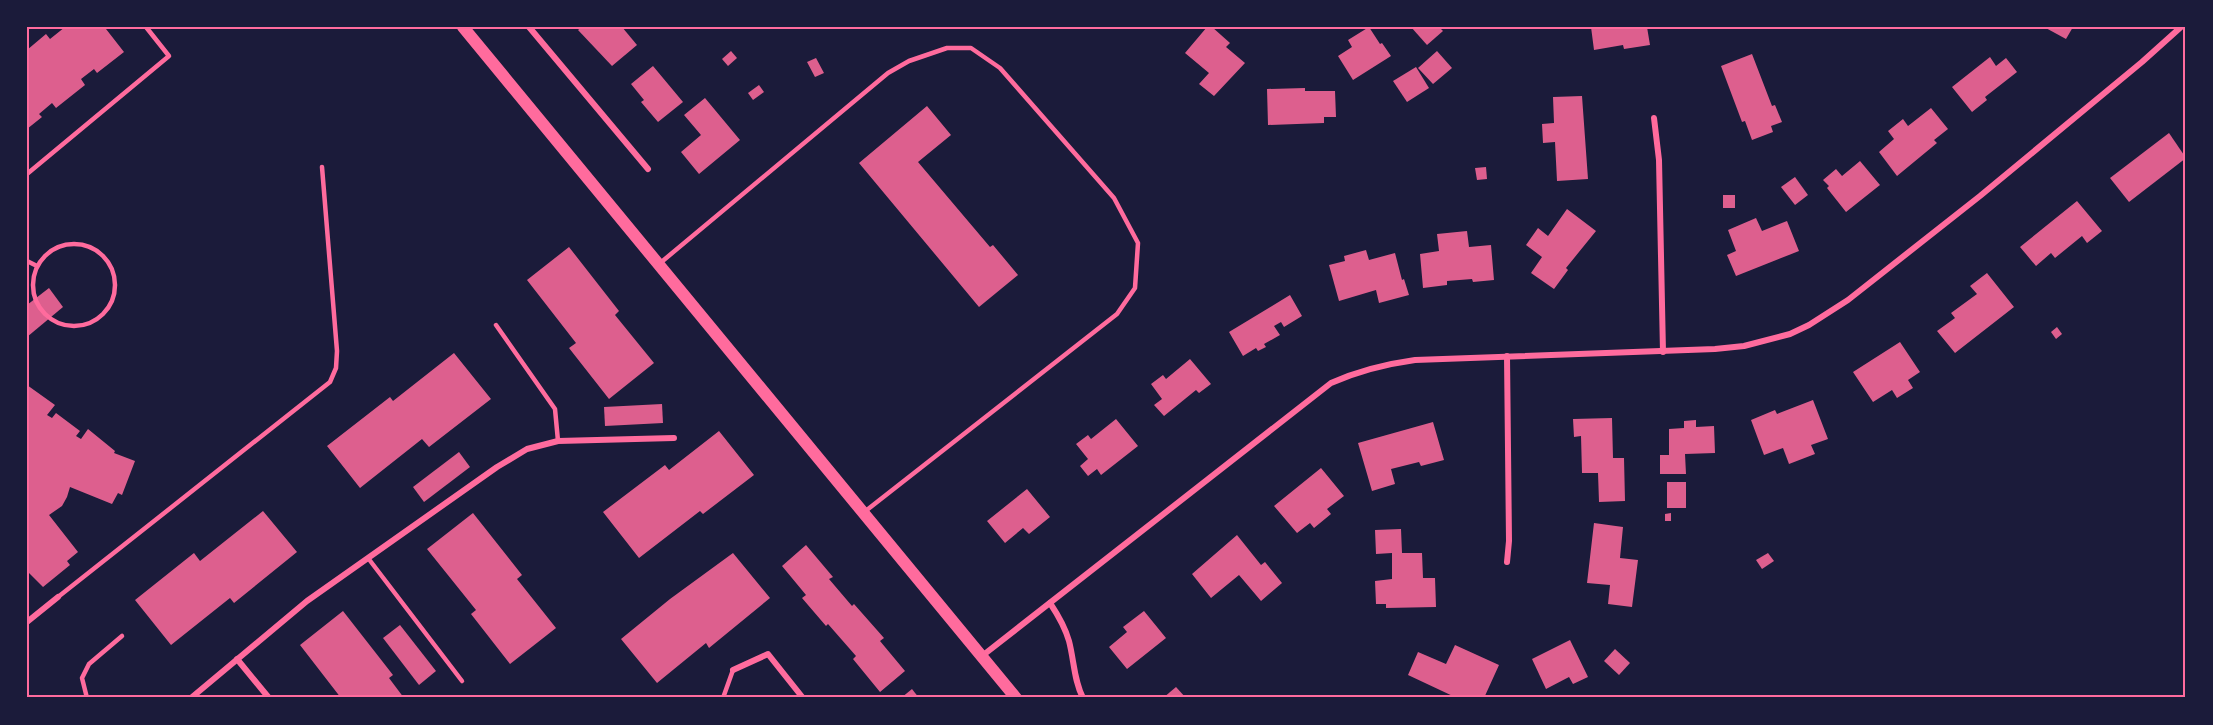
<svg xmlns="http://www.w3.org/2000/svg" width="2213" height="725" font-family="'DM Sans',sans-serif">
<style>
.building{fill:#dd5f8e}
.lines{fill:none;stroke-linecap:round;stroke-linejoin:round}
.service{stroke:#ff6b9d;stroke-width:4.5}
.minor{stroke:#ff6b9d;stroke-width:6}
.secondary{stroke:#ff6b9d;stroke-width:12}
.neatline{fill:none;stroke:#ff6b9d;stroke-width:2}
</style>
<rect width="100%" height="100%" fill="#1b1b3a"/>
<!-- building -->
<g class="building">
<path d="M65,27H108L106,29L124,52L97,73L94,69L81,79L85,85L56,108L52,103L39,114L42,117L27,129V50L46,34L50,39Z"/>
<path d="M582,27H622L637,45L612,66L578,30Z"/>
<path d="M1207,27H1212L1230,43L1226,47L1245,63L1214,96L1199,84L1209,73L1185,53Z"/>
<path d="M1369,27L1380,44L1382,43L1391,56L1353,80L1338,56L1352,47L1348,40Z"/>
<path d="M1411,27H1439L1443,31L1427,45Z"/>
<path d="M1591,27H1647L1650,45L1624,49L1623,45L1594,50Z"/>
<path d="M2044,27H2073L2066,39Z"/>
<path d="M731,51L737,58L728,66L722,59Z"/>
<path d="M1437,51L1452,68L1433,84L1418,68Z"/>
<path d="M1752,54L1772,106L1775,105L1782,122L1771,126L1773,132L1752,140L1745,121L1742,122L1721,66Z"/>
<path d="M1990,57L1996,66L2006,58L2017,72L1985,97L1987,100L1972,112L1952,87Z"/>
<path d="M816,58L824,73L815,77L807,62Z"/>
<path d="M653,66L683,102L658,122L641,102L644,100L631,84Z"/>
<path d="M1416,67L1429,88L1407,102L1393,81Z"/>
<path d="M759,85L764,92L753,100L748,93Z"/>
<path d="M1305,88V91H1335L1336,117H1324V123L1268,125L1267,89Z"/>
<path d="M1582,96L1588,179L1557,181L1555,142L1543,143L1542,124L1554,123L1553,97Z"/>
<path d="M705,98L740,140L699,174L681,152L701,135L684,115Z"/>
<path d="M927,106L951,135L918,162L990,247L993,245L1018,275L979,307L859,163Z"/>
<path d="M1931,108L1948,129L1934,140L1937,143L1897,176L1879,152L1894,139L1888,131L1903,119L1908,126Z"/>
<path d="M2169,133L2186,158L2129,202L2110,178Z"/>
<path d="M1860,161L1880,185L1846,212L1827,188L1829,186L1823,180L1836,169L1842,176Z"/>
<path d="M1486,167L1487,179L1477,180L1475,168Z"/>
<path d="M1795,177L1808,195L1795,205L1781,187Z"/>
<rect x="1723" y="195" width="12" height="13"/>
<path d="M2077,201L2102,231L2087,243L2082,236L2055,258L2051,253L2036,266L2020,247Z"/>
<path d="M1567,209L1596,231L1566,268L1568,270L1554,289L1531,273L1542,257L1526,245L1538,228L1548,236Z"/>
<path d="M1756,218L1762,231L1787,221L1799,251L1736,276L1727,255L1736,251L1728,230Z"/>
<path d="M1467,231L1469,247L1491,245L1494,280L1473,282L1472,279L1447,281V285L1423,288L1420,254L1439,251L1437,234Z"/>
<path d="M569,247L619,311L615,315L654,363L609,399L569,348L576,343L527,280Z"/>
<path d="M1366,250L1369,260L1395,253L1402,280L1404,279L1409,295L1379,303L1376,290L1339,301L1329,265L1345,261L1344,256Z"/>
<path d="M1987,273L2014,307L1955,353L1937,331L1955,318L1951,313L1977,294L1970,286Z"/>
<path d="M49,288L63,307L27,337V305Z"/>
<path d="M1290,295L1302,316L1284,327L1281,322L1274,326L1280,335L1264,344L1266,347L1258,351L1256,348L1243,356L1229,332Z"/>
<path d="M2057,327L2062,334L2056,339L2051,332Z"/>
<path d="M1900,342L1920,372L1908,380L1913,388L1897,398L1892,390L1873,402L1853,372Z"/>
<path d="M454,353L491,399L429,447L422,439L360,488L327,446L390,397L393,401Z"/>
<path d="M1190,359L1211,384L1199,393L1196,390L1164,416L1154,405L1162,399L1151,384L1163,375L1166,379Z"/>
<path d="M27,385L55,405L47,415L52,418L56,413L80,431L76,436L81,439L88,429L115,451L114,453L135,461L122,495L118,493L112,504L70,487L67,497L62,506L49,515L78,552L67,561L70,565L43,587L27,571Z"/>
<path d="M1813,400L1828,439L1811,445L1815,454L1789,464L1783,448L1764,455L1751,420L1775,410L1777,414Z"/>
<path d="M662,404L663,423L605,426L604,407Z"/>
<path d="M1612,418L1613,458H1624L1625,501L1599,502L1598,473H1582L1581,436L1574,437L1573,419Z"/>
<path d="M1116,419L1138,446L1101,475L1097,469L1088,476L1080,466L1088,459L1076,444L1088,435L1091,439Z"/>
<path d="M1696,420V427L1714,426L1715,453L1685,454L1686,474H1660V455H1669V429L1684,428V421Z"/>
<path d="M1433,422L1444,460L1421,466L1419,462L1391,469L1395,484L1372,491L1358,443Z"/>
<path d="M719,431L754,475L703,514L700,511L639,558L603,512L665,465L669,470Z"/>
<path d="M459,452L470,467L424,502L413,487Z"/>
<path d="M1321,468L1344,496L1327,509L1331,514L1314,528L1310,523L1297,533L1274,506Z"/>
<rect x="1667" y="482" width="19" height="26"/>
<path d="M1027,489L1050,517L1029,534L1023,528L1005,543L987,521Z"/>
<path d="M263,511L297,552L234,603L230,598L171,645L135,600L194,553L200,561Z"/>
<path d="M473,513L522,575L517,579L556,628L510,664L471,614L476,610L427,549Z"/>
<path d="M1671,513V521H1665V514Z"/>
<path d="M1594,523L1623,527L1620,558L1638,560L1632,607L1608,604L1610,585L1587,583Z"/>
<path d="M1401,529L1402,553H1422L1423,578H1435L1436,607L1386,608V604H1376L1375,581L1392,579V553L1376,554L1375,530Z"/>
<path d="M1237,535L1261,565L1265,562L1282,583L1261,601L1239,575L1211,598L1192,574Z"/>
<path d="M806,545L833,577L829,579L852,606L854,604L884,638L880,641L905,671L880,692L853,659L856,656L828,624L826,626L802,598L806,595L782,566Z"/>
<path d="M733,553L770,598L709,648L706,643L657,683L621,639L670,599Z"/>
<path d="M1768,553L1774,561L1762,569L1756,560Z"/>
<path d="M343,611L393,675L389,678L404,698H341L300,645Z"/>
<path d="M1144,611L1166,638L1127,669L1109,647L1127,632L1123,627Z"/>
<path d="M400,625L436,671L419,685L383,638Z"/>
<path d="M1570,640L1588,677L1573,684L1569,677L1546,689L1532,659Z"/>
<path d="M1455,645L1499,665L1484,698H1457L1408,675L1418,652L1446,664Z"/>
<path d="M1615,649L1630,663L1619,675L1604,661Z"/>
<path d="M1176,687L1186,698H1163Z"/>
<path d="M912,689L919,698H901Z"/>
</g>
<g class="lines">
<!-- service -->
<g class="service">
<path d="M27,174L169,56L146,27"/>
<circle cx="74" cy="285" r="41"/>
<path d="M27,261L37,266"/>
<path d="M659,264L888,73L909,61L947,48H971L1000,68L1114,198L1138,243L1135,288L1117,314L863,513"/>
<path d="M496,325L555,409L558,441"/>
<path d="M368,558L462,681"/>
<path d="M58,597L330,382L336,368L337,351L322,167"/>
<path d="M87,698L82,678L89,664L122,636"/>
<path d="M723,698L733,670"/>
</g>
<!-- minor -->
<g class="minor">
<path d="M529,27L648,169"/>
<path d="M1654,118L1659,160L1663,352"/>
<path d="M1507,356L1509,541L1507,562"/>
<path d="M1050,603C1058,615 1065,627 1069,641C1074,660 1074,681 1083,698"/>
<path d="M27,622L58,597"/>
<path d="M982,656L1331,383C1358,371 1386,364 1415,360L1715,349L1744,346L1790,334L1809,325L1848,300L1980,196L2142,62L2181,27"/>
<path d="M237,659L269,698"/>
<path d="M733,670L768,654L803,698"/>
<path d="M191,698L307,601L497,467L527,449L558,441L674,438"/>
</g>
<!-- secondary -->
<path class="secondary" d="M463,27L1016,698"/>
</g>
<!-- border -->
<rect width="2213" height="725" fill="none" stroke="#1b1b3a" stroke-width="57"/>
<rect x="28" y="28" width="2156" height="668" class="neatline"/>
</svg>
